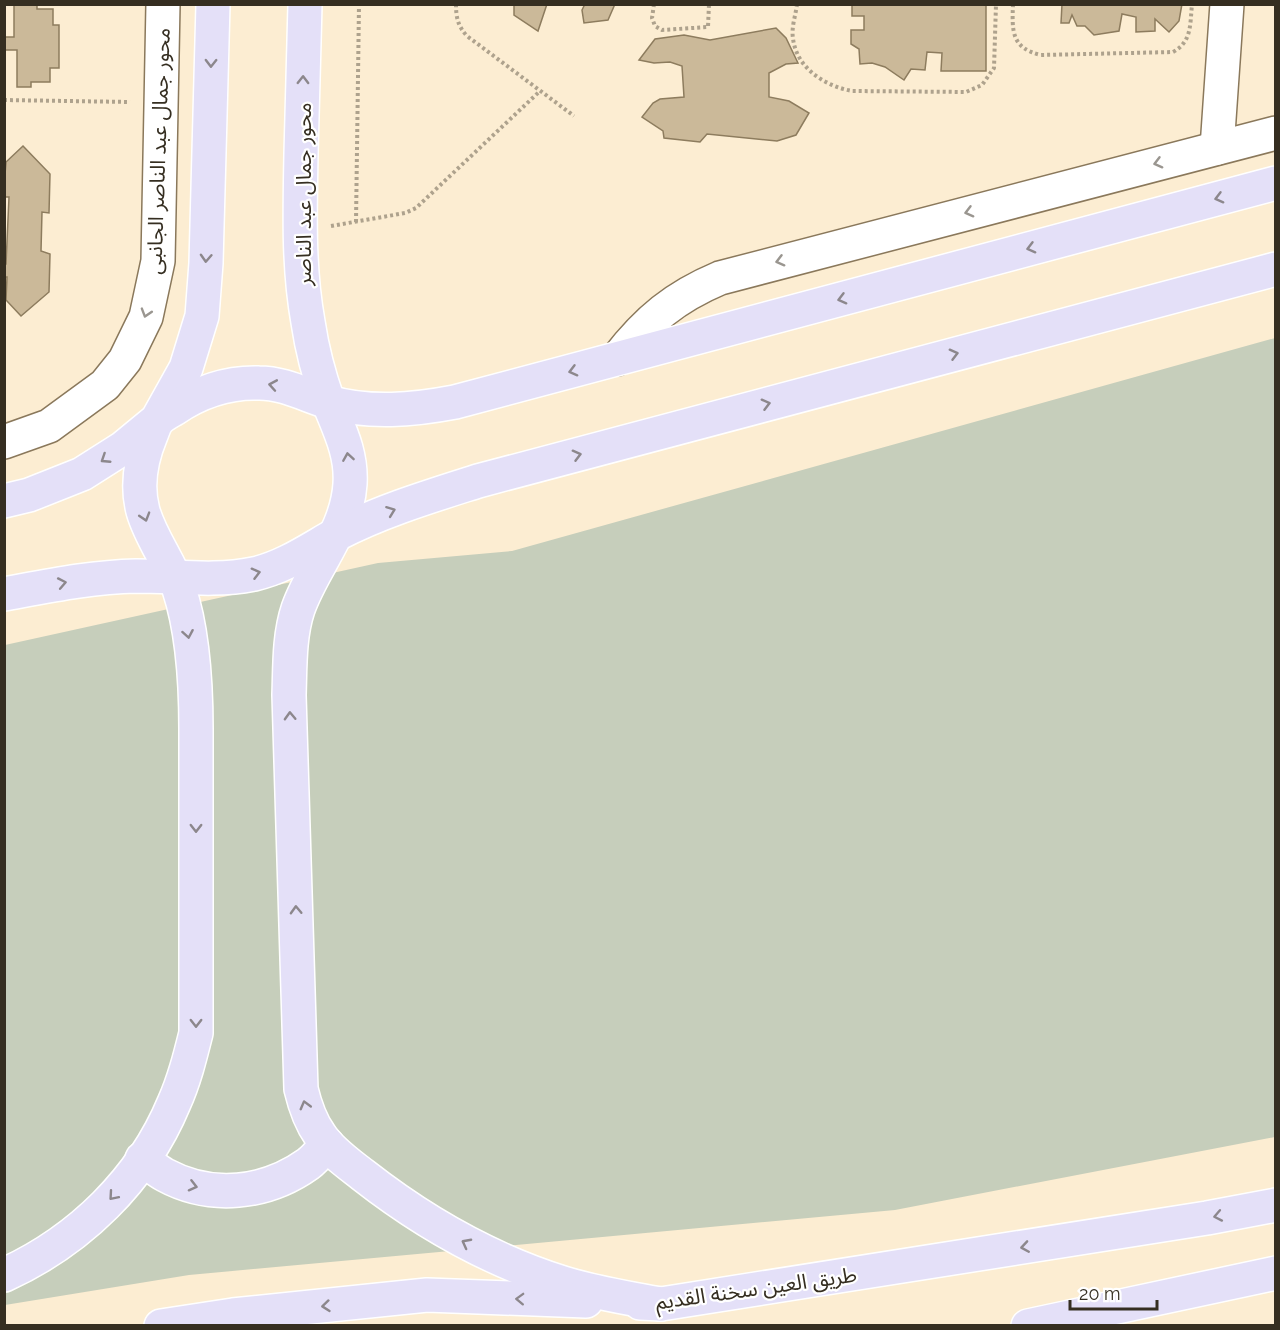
<svg xmlns="http://www.w3.org/2000/svg" width="1280" height="1330" font-family="Raleway,'Noto Sans Arabic',sans-serif">
<style>
.green{fill:#c6cebb}
.building{fill:#cbb999;stroke:#8d7c5e;stroke-width:1.5}
.lines{fill:none;stroke-linecap:round;stroke-linejoin:round}
.minor-casing{stroke:#8a785b;stroke-width:36}
.major-casing{stroke:#fff;stroke-width:36}
.path{stroke:#aea28d;stroke-width:4;stroke-dasharray:3 3;stroke-linecap:butt}
.minor{stroke:#fff;stroke-width:33}
.major{stroke:#e4e0f8;stroke-width:33}
.oneway{stroke:#8c878c}
.oneway2{stroke:#9a9690}
.labels{text-anchor:middle;dominant-baseline:central;stroke-width:4.5;stroke-linejoin:round;paint-order:stroke}
.street-label{font-size:21px;fill:#352e21;stroke:#fff}
</style>
<rect width="100%" height="100%" fill="#fcedd2"/>
<!-- green -->
<path class="green" d="M1275,338V1137L895,1210L189,1275L5,1305V645L378,563L512,551Z"/>
<!-- building -->
<g class="building">
<path d="M14,4H37V9H53V25H59V68H50V82H31V87H17V50H4V37H14Z"/>
<path d="M514,4H547L538,31L514,15Z"/>
<path d="M585,4H615L608,20L584,23L582,10Z"/>
<path d="M852,4H986V71H941L942,53L927,52L925,70L911,69L904,80L885,67L872,63L860,64L859,49L851,44V30H864V16H852Z"/>
<path d="M1062,4H1182L1179,21L1169,32L1155,19V31L1136,32V17L1122,14L1119,31L1094,35L1085,26H1077L1072,15L1069,23H1061Z"/>
<path d="M776,28L786,38L798,63L786,64L769,73V97L789,101L809,113L796,135L777,141L707,134L700,142L664,138L663,131L642,117L653,103L660,99L684,97L682,66L670,62L654,63L639,60L655,39L684,35L710,40Z"/>
<path d="M23,146L50,174L49,213L42,212L41,251L50,254L49,292L21,316L6,300L7,277H4V264H6L9,197H4V187L6,162Z"/>
</g>
<g class="lines">
<defs>
<g id="minor">
<path d="M1217,148L1227,4"/>
<path d="M617,359C647,320 675,297 720,278L1276,133"/>
<path d="M4,442L49,426L105,385L125,360L146,317L158,261L163,4"/>
</g>
<g id="major">
<path d="M305,4C304,54 302,104 301,154C300,211 298,266 308,322C312,349 319,376 328,401C339,429 352,453 350,484C347,532 313,566 298,609C289,636 290,667 289,695L301,1089C305,1106 310,1121 320,1135C330,1151 349,1164 363,1175C423,1222 490,1260 563,1283C595,1293 628,1298 661,1304"/>
<path d="M4,501L29,495L82,474L123,448L157,420L186,368L202,316L206,263L213,4"/>
<path d="M4,594C48,586 91,577 136,576C176,576 215,582 254,574C285,567 310,549 337,534C381,511 431,496 478,481L1276,269"/>
<path d="M142,1159C150,1164 157,1171 165,1175C211,1200 266,1194 308,1164C315,1159 321,1151 327,1144"/>
<path d="M4,1275C79,1241 142,1180 174,1103C184,1081 190,1057 196,1033V729C196,685 193,631 179,589C170,562 151,539 143,511C136,485 141,459 151,435C153,430 155,423 159,419C163,415 169,412 174,409C199,392 228,382 259,383C284,383 305,395 328,402C370,414 413,410 455,402L1276,183"/>
<path d="M640,1303L661,1304L1207,1218L1276,1205"/>
<path d="M161,1326L233,1315L427,1295L586,1301"/>
<path d="M1028,1326L1276,1273"/>
</g>
</defs>
<!-- minor casing -->
<use href="#minor" class="minor-casing"/>
<!-- major casing -->
<use href="#major" class="major-casing"/>
<!-- path -->
<g class="path">
<path d="M456,4C456,18 458,26 467,36L574,116"/>
<path d="M654,4L652,18L655,26L662,30L708,27L709,4"/>
<path d="M797,4C796,14 791,28 793,38C796,68 825,86 852,91L966,92L982,85L994,68L996,4"/>
<path d="M1013,4C1012,31 1011,48 1041,55L1173,52C1192,42 1190,24 1192,4"/>
<path d="M4,100L130,102"/>
<path d="M356,222L359,4"/>
<path d="M331,226L405,213L416,208L540,91"/>
</g>
<!-- minor -->
<use href="#minor" class="minor"/>
<!-- major -->
<use href="#major" class="major"/>
</g>
<!-- one-way arrows -->
<defs><path id="oneway-chevron" d="M-2-3.5L2.5 0L-2 3.5" fill="none" stroke-width="1.6" stroke-linecap="round" stroke-linejoin="round" transform="scale(1.5)"/></defs>
<g class="oneway">
<use href="#oneway-chevron" transform="translate(211 63) rotate(91)"/>
<use href="#oneway-chevron" transform="translate(303 80) rotate(-89)"/>
<use href="#oneway-chevron" transform="translate(1219 198) rotate(165)"/>
<use href="#oneway-chevron" transform="translate(1031 248) rotate(165)"/>
<use href="#oneway-chevron" transform="translate(206 258) rotate(93)"/>
<use href="#oneway-chevron" transform="translate(842 299) rotate(165)"/>
<use href="#oneway-chevron" transform="translate(954 354) rotate(-15)"/>
<use href="#oneway-chevron" transform="translate(573 371) rotate(165)"/>
<use href="#oneway-chevron" transform="translate(273 385) rotate(-170)"/>
<use href="#oneway-chevron" transform="translate(766 404) rotate(-15)"/>
<use href="#oneway-chevron" transform="translate(577 455) rotate(-15)"/>
<use href="#oneway-chevron" transform="translate(348 457) rotate(-99)"/>
<use href="#oneway-chevron" transform="translate(105 459) rotate(147)"/>
<use href="#oneway-chevron" transform="translate(391 511) rotate(-21)"/>
<use href="#oneway-chevron" transform="translate(145 517) rotate(73)"/>
<use href="#oneway-chevron" transform="translate(256 573) rotate(-15)"/>
<use href="#oneway-chevron" transform="translate(62 583) rotate(-11)"/>
<use href="#oneway-chevron" transform="translate(188 634) rotate(80)"/>
<use href="#oneway-chevron" transform="translate(290 716) rotate(-92)"/>
<use href="#oneway-chevron" transform="translate(196 828) rotate(90)"/>
<use href="#oneway-chevron" transform="translate(296 910) rotate(-92)"/>
<use href="#oneway-chevron" transform="translate(196 1023) rotate(90)"/>
<use href="#oneway-chevron" transform="translate(305 1105) rotate(-105)"/>
<use href="#oneway-chevron" transform="translate(193 1186) rotate(14)"/>
<use href="#oneway-chevron" transform="translate(113 1196) rotate(131)"/>
<use href="#oneway-chevron" transform="translate(1218 1216) rotate(169)"/>
<use href="#oneway-chevron" transform="translate(466 1243) rotate(-152)"/>
<use href="#oneway-chevron" transform="translate(1025 1247) rotate(171)"/>
<use href="#oneway-chevron" transform="translate(520 1299) rotate(-178)"/>
<use href="#oneway-chevron" transform="translate(326 1306) rotate(174)"/>
</g>
<g class="oneway2">
<use href="#oneway-chevron" transform="translate(1158 163) rotate(165)"/>
<use href="#oneway-chevron" transform="translate(969 212) rotate(165)"/>
<use href="#oneway-chevron" transform="translate(780 261) rotate(165)"/>
<use href="#oneway-chevron" transform="translate(146 313) rotate(107)"/>
</g>
<g class="labels">
<!-- street labels -->
<g class="street-label">
<text transform="translate(158 151) rotate(-88)">محور جمال عبد الناصر الجانبى</text>
<text transform="translate(303 194) rotate(-90)">محور جمال عبد الناصر</text>
<text transform="translate(756 1288) rotate(-8)">طريق العين سخنة القديم</text>
</g>
</g>
<!-- border -->
<rect width="1280" height="1330" fill="none" stroke="#352e21" stroke-width="12"/>
<!-- scale -->
<path d="M1070 1300v9h87v-9" fill="none" stroke="#352e21" stroke-width="3"/>
<text x="1079" y="1300" font-size="18" fill="#352e21" stroke="#ffffff" stroke-width="4.5" paint-order="stroke">20 m</text>
</svg>
